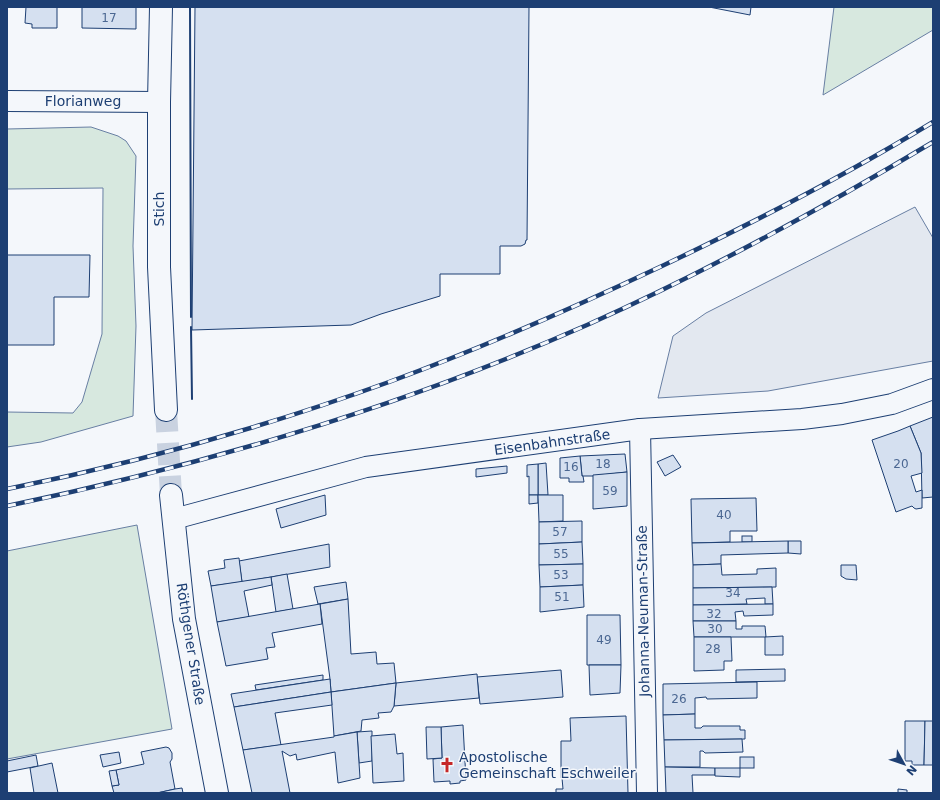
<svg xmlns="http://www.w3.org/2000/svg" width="940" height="800" font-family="'DejaVu Sans',sans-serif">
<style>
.green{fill:#d7e8df;stroke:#687fa3}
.parking{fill:#e3e8f0;stroke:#687fa3}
.building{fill:#d5e0f0;stroke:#1d3f73}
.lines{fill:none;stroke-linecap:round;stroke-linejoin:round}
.secondary-tunnel{stroke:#c9d2e0;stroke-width:22;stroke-dasharray:22 11;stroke-linecap:butt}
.minor-casing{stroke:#1d3f73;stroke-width:22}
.secondary-casing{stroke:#1d3f73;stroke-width:24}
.minor{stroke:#f4f7fb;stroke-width:20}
.secondary{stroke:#f4f7fb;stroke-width:22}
.rail-casing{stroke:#1d3f73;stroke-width:4.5}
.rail{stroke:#f4f7fb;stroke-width:3;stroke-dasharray:9;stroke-linecap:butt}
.wall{stroke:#1d3f73;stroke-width:2}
.labels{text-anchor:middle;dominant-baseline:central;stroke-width:3;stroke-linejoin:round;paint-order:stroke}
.number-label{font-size:12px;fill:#4b6792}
.street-label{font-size:14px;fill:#1d3f73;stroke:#f4f7fb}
.poi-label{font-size:14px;fill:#1d3f73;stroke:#f4f7fb;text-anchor:start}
</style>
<rect width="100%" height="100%" fill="#f4f7fb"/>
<!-- green -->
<g class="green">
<path d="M834,7H933V30L823,95Z"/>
<path d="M91,127L118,136L126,141L136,156L133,246L136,326L133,416L41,442L7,447V412L73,413L82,402L102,334L103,188L7,189V129Z"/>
<path d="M137,525L172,729L7,759V551Z"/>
</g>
<!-- parking -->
<path class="parking" d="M915,207L933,238V361L768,391L658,398L673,336L706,313Z"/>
<!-- building -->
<g class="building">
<path d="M26,7H57V28H32V24L25,23Z"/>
<path d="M82,7H136V29L82,28Z"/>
<path d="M195,7H529L527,240H526L525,244L521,246H500V274H440V296L381,314L351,325L192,330Z"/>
<path d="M709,7H751L750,15Z"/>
<path d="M7,255H90L89,297H54V345H7Z"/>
<path d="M933,417V497L922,498L921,453L910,426Z"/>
<path d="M910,426L921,453L922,473L911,476L916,492L922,490V508L916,509L914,508L912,506L896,512L872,440L898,431Z"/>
<path d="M625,454L627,472L593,476H582L580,456Z"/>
<path d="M673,455L681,467L665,476L657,462Z"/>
<path d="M580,456L582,476H583L584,482H569V478H560V458Z"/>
<path d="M546,463L548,495H538V464Z"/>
<path d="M538,464V495H529V476L527,477V465Z"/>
<path d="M507,466V473L476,477V469Z"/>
<path d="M627,472V506L593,509V475Z"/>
<path d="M325,495L326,515L281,528L276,509Z"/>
<path d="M529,495H538V503L529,504Z"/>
<path d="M538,495H563V521L539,522Z"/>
<path d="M756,498L757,531H730V542L692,543L691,499Z"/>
<path d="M582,521V542L539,544V522Z"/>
<rect x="742" y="536" width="10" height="6"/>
<path d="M788,541H801V554L788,553Z"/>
<path d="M788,541V553L721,555V564L693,565L692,543Z"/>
<path d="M582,542L583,564L539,565V544Z"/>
<path d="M329,544L330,567L242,582L239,561Z"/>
<path d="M239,558L242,582L211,586L208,571L225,568L224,560Z"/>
<path d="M583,564V585L540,587L539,565Z"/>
<path d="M721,564L722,575L757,574V569L776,568V587L693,588V565Z"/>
<path d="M841,565H856L857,580L846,579L841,576Z"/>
<path d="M287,574L293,609L276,612L271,577Z"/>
<path d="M271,577L272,585L244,591L249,617L217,622L211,586Z"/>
<path d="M346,582L348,599L318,604L314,587Z"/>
<path d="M583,585L584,607L540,612V587Z"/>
<path d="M772,587L773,604H765V598L746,599L747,604L693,605V588Z"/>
<path d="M348,599L351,654L376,652L377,664L394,663L396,683L331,692L330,679L320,604Z"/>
<path d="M320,604L322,624L272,633L275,647L266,648L268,659L226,666L217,622Z"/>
<path d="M773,604V615L744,616L743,611L735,612L736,621H693V605Z"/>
<path d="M587,615H620L621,665H587Z"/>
<path d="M693,621H736V629H742V626H765L766,637H694Z"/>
<path d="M783,636V655H765V637Z"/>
<path d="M694,637H731L732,661H724V670L694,671Z"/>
<path d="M589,665H621L620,693L590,695Z"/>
<path d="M785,669V681L736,682V670Z"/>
<path d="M561,670L563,697L480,704L477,677Z"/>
<path d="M477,674L479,698L394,706L396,683Z"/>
<path d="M323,675V680L256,690L255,685Z"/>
<path d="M330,679L331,692L234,707L231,694Z"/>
<path d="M757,682V698L707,699L706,697L695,698V714L663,715V684Z"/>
<path d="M396,683L394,706L391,712L378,713L379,718L362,720L361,731L334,736L331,692Z"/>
<path d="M331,692L332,705L275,713L281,745L243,750L234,707Z"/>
<path d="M695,714V728H701L703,726H740V730H745V739L664,740L663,715Z"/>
<path d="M626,716L628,793H556V789H563L562,778H561V741H571L570,718Z"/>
<path d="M905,721H925L924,765H912V761H905Z"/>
<path d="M925,721H933V765H924Z"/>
<path d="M463,725L466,780L460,781V783L450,784V781L434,782L433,759L442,758L441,727Z"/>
<path d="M426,727H441L442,758L427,759Z"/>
<path d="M372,731V761L359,763L357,732Z"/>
<path d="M357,732L360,778L338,783L335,752L297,760L296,754L290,756L282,751L290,793H252L243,750L334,737V736Z"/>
<path d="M395,734L397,754L403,753L404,781L373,783L371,736Z"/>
<path d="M742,739L743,752L705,753L703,751H700V767H665L664,740Z"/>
<path d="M166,747L169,748L172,753V759L170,762L175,789L157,793H114L112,786L119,785L116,770L144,764L141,752Z"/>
<path d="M119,752L121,763L103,767L100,755Z"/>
<path d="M36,755L38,766L7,772V761Z"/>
<rect x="740" y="757" width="14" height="11"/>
<path d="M52,763L58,793H34L30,768Z"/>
<path d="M665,767L715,768V775H692L693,793H666Z"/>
<path d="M715,768H740V777L715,776Z"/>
<path d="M116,770L119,785L112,786L109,771Z"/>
<path d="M182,788L183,793H157L175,789Z"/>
<path d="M898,789L907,790V793H898Z"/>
</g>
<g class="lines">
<!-- secondary-tunnel -->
<path class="secondary-tunnel" d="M166,410L171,495"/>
<defs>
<g id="minor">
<path d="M7,101L159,102"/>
<path d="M640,429L647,793"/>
<path d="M174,519L366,467L640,429L802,419L842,414L892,404L933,389"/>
</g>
<g id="secondary">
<path d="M161,7L159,102V267L166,410"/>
<path d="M171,495L184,619L217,793"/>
</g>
</defs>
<!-- minor casing -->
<use href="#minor" class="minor-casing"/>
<!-- secondary casing -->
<use href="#secondary" class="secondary-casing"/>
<!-- minor -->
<use href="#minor" class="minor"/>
<!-- secondary -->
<use href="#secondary" class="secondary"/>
<defs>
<g id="rail">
<path d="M7,489C137,463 265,427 389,382C482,348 573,308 662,266C755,222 846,175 933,122"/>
<path d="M7,506C205,465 401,407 587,325C706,272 821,209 933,142"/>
</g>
</defs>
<!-- rail casing -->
<use href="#rail" class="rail-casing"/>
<!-- rail -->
<use href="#rail" class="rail"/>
<!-- wall -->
<g class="wall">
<path d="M190,7L191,317"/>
<path d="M191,327L192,399"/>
</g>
</g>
<!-- icons -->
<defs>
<symbol id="church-bare" viewBox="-9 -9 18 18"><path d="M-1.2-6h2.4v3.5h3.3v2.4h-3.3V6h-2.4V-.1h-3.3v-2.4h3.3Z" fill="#c62828" stroke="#f4f7fb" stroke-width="2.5" paint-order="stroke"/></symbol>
</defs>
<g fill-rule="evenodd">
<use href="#church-bare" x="436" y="754" width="22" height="22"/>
</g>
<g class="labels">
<!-- number labels -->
<g class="number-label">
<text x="109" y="18">17</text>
<text x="603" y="464">18</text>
<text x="901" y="464">20</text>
<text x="571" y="467">16</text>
<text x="610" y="491">59</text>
<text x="724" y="515">40</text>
<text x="560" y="532">57</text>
<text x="561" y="554">55</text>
<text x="561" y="575">53</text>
<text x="733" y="593">34</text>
<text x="562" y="597">51</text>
<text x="714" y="614">32</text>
<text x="715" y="629">30</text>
<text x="604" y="640">49</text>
<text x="713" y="649">28</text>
<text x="679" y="699">26</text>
</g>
<!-- street labels -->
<g class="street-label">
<text x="83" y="101">Florianweg</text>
<text transform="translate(159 209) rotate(-90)">Stich</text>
<text transform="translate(552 442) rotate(-8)">Eisenbahnstraße</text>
<text transform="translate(643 611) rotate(-91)">Johanna-Neuman-Straße</text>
<text transform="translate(191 644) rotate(81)">Röthgener Straße</text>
</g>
<!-- poi labels -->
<g class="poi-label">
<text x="459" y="757">Apostolische<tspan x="459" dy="16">Gemeinschaft Eschweiler</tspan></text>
</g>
</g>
<!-- border -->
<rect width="940" height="800" fill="none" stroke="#1d3f73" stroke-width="16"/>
<!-- north arrow -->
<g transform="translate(904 764) rotate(130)" stroke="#f4f7fb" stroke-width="3" paint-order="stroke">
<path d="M0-3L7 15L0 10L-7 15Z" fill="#1d3f73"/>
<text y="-6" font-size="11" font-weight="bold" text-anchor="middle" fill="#1d3f73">N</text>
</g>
</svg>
